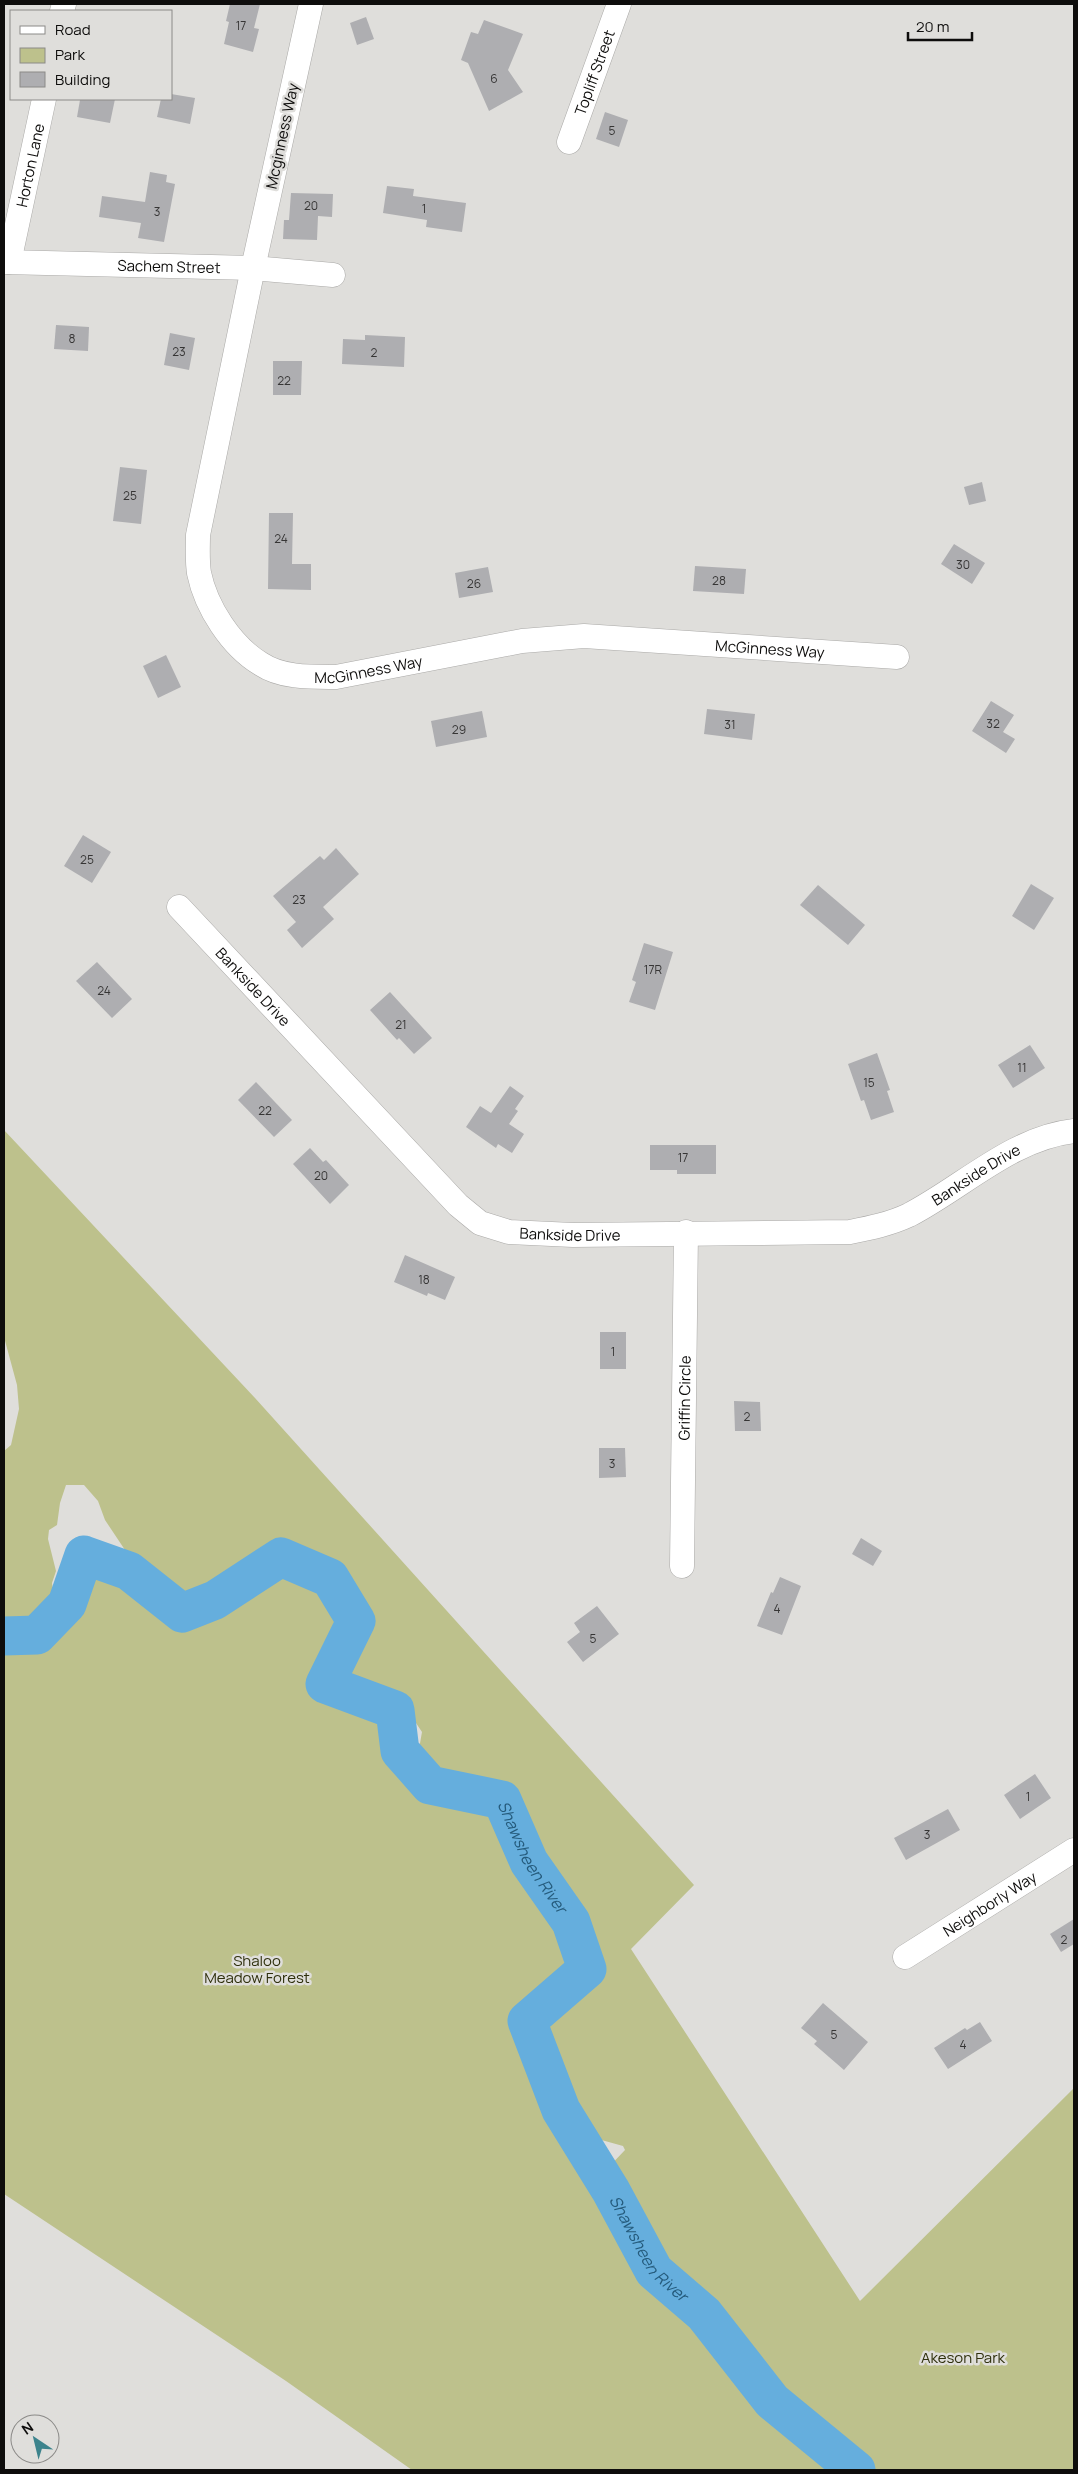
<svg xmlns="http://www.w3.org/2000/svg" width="1078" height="2474" font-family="Manrope,sans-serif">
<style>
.green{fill:#bdc18c;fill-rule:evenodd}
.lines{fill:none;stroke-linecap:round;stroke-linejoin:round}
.river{stroke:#65aedd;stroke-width:39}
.building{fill:#aeaeb1}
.street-casing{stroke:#aaa9a7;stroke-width:25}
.street{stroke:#fff;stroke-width:24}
.labels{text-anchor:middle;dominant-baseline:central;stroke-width:5;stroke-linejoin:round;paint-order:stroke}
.number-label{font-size:12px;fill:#363535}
.street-label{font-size:15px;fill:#0e0d0c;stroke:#dfdedb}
.park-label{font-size:15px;fill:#2f300d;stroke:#dfdedb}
.water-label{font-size:16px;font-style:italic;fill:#255b7c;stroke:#dfdedb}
</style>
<rect width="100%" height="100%" fill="#dfdedb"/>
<!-- green -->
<path class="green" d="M4,1130L255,1398L694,1885L631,1949L860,2301L1074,2088V2470H412L286,2381L4,2194V1636L37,1635L67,1604L84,1555L129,1571L155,1591L127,1553L105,1520L98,1501L84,1485H66L60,1503L57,1525L49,1530L48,1539L56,1571L52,1583L54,1598L52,1614L46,1622L4,1630V1451L11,1445L19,1409L17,1385L4,1337ZM292,1555C307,1558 321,1563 329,1577L281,1557L215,1600C232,1566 257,1558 292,1555ZM351,1633L347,1660L338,1689L325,1683ZM381,1700L393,1705L405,1722L416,1723L422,1732L419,1749L406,1758L400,1751L395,1710L373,1702ZM554,1998L547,2025L533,2038L527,2021ZM560,2106H564L580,2134L623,2146L625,2150L604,2172V2178ZM744,2364L749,2368L836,2453L772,2401Z"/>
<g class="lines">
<!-- river -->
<path class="river" id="s1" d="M4,1636L37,1635L67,1604L84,1555L129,1571L182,1613L215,1600L281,1557L330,1578L356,1621L325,1684L395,1710L400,1751L430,1785L502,1800L529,1862L571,1922L587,1969L527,2021L561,2110L611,2191L654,2271L704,2314L772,2401L856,2470"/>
</g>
<!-- building -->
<g class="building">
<path d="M230,4H260L254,28L259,29L253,52L224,44L229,22L226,21Z"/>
<path d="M366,17L374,39L357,45L350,23Z"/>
<path d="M484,20L523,34L508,70L523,92L489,111L468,63L461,60L471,32L478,34Z"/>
<path d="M171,94L195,98L190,124L157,117L161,99H171Z"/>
<path d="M84,99H115L110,123L77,117L80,100Z"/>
<path d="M605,112L628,120L619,147L596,139Z"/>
<path d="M150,172L167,175L166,182L175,184L164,242L138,238L141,223L99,217L102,196L145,202Z"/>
<path d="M387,186L414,189L413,196L466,203L462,232L426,227L427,220L383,213Z"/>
<path d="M291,193L333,194L332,217L318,216L317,240L283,239L284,220H289Z"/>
<path d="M56,325L89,327L88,351L54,349Z"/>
<path d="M170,333L195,338L189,370L164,365Z"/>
<path d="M365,335L405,337L404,367L342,364L343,339L365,340Z"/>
<path d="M273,361H302L301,395H273Z"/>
<path d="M120,467L147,470L141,524L113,521Z"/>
<path d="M982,482L986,501L969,505L964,487Z"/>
<path d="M269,513H293L292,564H311V590L268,589Z"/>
<path d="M954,544L985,563L972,584L941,564Z"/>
<path d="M695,566L746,569L744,594L693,591Z"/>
<path d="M488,567L493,592L459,598L455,573Z"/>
<path d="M166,655L181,687L158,698L143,666Z"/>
<path d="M991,701L1014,715L1003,732L1015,739L1006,753L972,731Z"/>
<path d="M707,709L755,714L752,740L704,734Z"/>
<path d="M482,711L487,737L436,747L431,721Z"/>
<path d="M83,835L111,852L92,883L64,866Z"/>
<path d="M336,848L359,874L323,907L334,919L302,948L287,930L296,922L273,896L320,856L324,860Z"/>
<path d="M1031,884L1054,898L1034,930L1012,916Z"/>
<path d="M818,885L865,925L848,945L800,905Z"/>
<path d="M644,943L673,952L655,1010L629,1002L636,982L632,980Z"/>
<path d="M97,962L132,999L112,1018L76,981Z"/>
<path d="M390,992L432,1038L414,1054L399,1038L397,1040L370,1010Z"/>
<path d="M1030,1045L1045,1068L1013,1088L998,1065Z"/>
<path d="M877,1053L890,1090L887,1091L894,1112L871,1120L864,1100L861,1101L848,1064Z"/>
<path d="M256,1082L292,1120L274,1137L238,1100Z"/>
<path d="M510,1086L524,1096L515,1109L518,1111L509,1124L524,1134L512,1153L498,1144L496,1148L466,1127L480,1106L491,1113Z"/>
<path d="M650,1145H716V1174H677V1170H650Z"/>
<path d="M310,1148L323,1162L326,1160L349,1185L330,1204L293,1164Z"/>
<path d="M405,1255L455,1277L445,1300L428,1293L427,1296L394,1282Z"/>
<rect x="600" y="1332" width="26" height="37"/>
<path d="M734,1401L760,1402L761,1431H735Z"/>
<path d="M599,1448H625L626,1477L599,1478Z"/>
<path d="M861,1538L882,1551L873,1566L852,1554Z"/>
<path d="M780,1577L801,1586L782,1635L757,1626L771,1592L773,1593Z"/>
<path d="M597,1606L619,1634L583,1662L567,1642L580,1632L574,1623Z"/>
<path d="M1035,1774L1051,1798L1020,1819L1004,1795Z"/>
<path d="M948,1809L960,1830L906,1860L894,1838Z"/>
<path d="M1074,1919V1944L1061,1952L1050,1934Z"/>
<path d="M823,2003L868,2042L844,2070L814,2044L817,2041L801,2028Z"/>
<path d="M980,2022L992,2041L948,2069L934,2048L965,2028L967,2030Z"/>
</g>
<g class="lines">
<defs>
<g id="street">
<path id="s2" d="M311,4L253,268L198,535C198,547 197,560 199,573C206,607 231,646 261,664C282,678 311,677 336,677L522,641L584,636L897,657"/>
<path d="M62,11L64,4"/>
<path id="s3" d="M569,142L619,4"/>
<path id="s4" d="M4,262L253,268L333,275"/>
<path id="s5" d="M9,262L44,99"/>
<path id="s6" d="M179,907L458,1205L480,1223L509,1232L573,1235L850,1232C870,1228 890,1224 909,1215C963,1187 1012,1138 1074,1131"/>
<path id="s7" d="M682,1566L686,1232"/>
<path id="s8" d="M905,1957L1074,1850"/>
</g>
</defs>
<!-- street casing -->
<use href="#street" class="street-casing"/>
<!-- street -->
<use href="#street" class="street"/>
</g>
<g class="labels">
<!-- number labels -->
<g class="number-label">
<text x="241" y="25">17</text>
<text x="494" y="78">6</text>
<text x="612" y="130">5</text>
<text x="311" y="205">20</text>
<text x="424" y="208">1</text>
<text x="157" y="211">3</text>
<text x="72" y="338">8</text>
<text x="179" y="351">23</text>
<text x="374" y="352">2</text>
<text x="284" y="380">22</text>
<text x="130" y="495">25</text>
<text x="281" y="538">24</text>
<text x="963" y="564">30</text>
<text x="719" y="580">28</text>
<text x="474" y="583">26</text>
<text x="993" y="723">32</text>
<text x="730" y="724">31</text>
<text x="459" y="729">29</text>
<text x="87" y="859">25</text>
<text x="299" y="899">23</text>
<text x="653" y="969">17R</text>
<text x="104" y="990">24</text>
<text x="401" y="1024">21</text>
<text x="1022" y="1067">11</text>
<text x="869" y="1082">15</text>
<text x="265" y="1110">22</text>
<text x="683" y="1157">17</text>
<text x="321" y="1175">20</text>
<text x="424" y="1279">18</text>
<text x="613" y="1351">1</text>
<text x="747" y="1416">2</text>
<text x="612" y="1463">3</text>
<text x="777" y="1608">4</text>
<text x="593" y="1638">5</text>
<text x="1028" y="1796">1</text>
<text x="927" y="1834">3</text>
<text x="1064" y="1939">2</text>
<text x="834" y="2034">5</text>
<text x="963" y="2044">4</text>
</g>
<!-- street labels -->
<g class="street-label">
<text stroke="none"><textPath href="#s3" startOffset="74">Topliff Street</textPath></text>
<text transform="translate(282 136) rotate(-78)">Mcginness Way</text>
<text stroke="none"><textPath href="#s5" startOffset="99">Horton Lane</textPath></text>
<text stroke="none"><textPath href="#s4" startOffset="165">Sachem Street</textPath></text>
<text stroke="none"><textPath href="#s2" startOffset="1209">McGinness Way</textPath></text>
<text stroke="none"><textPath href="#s2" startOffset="804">McGinness Way</textPath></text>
<text stroke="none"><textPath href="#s6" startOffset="109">Bankside Drive</textPath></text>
<text stroke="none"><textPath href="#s6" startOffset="948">Bankside Drive</textPath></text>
<text stroke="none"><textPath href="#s6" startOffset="528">Bankside Drive</textPath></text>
<text stroke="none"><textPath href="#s7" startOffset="168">Griffin Circle</textPath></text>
<text stroke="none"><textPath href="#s8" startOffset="100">Neighborly Way</textPath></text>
</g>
<!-- park labels -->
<g class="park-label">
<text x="257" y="1960">Shaloo<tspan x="257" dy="17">Meadow Forest</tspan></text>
<text x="963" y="2357">Akeson Park</text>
</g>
<!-- water labels -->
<g class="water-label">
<text stroke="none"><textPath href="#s1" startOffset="831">Shawsheen River</textPath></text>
<text stroke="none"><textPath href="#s1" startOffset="1296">Shawsheen River</textPath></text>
</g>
</g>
<!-- border -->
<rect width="1078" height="2474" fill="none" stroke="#0e0d0c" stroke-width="10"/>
<!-- legend -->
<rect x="10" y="10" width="162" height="90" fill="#dfdedb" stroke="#8b8a88"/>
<rect x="20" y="26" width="25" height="8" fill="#ffffff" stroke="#8b8a88"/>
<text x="55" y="35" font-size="15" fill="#0e0d0c">Road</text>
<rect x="20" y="48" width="25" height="15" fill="#bdc18c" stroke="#8b8a88"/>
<text x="55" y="60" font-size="15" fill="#0e0d0c">Park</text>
<rect x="20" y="72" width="25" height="15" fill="#aeaeb1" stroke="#8b8a88"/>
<text x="55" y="85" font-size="15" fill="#0e0d0c">Building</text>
<!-- north arrow -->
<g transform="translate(35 2439) rotate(325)"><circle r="24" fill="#dfdedb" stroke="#8b8a88"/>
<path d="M0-4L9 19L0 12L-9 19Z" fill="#3c838c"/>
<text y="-8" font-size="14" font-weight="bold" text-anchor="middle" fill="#0e0d0c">N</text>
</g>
<!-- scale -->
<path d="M908 32v8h64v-8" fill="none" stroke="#0e0d0c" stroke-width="2.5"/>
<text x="916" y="32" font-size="15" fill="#0e0d0c" stroke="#dfdedb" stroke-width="4" paint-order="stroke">20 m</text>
</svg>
